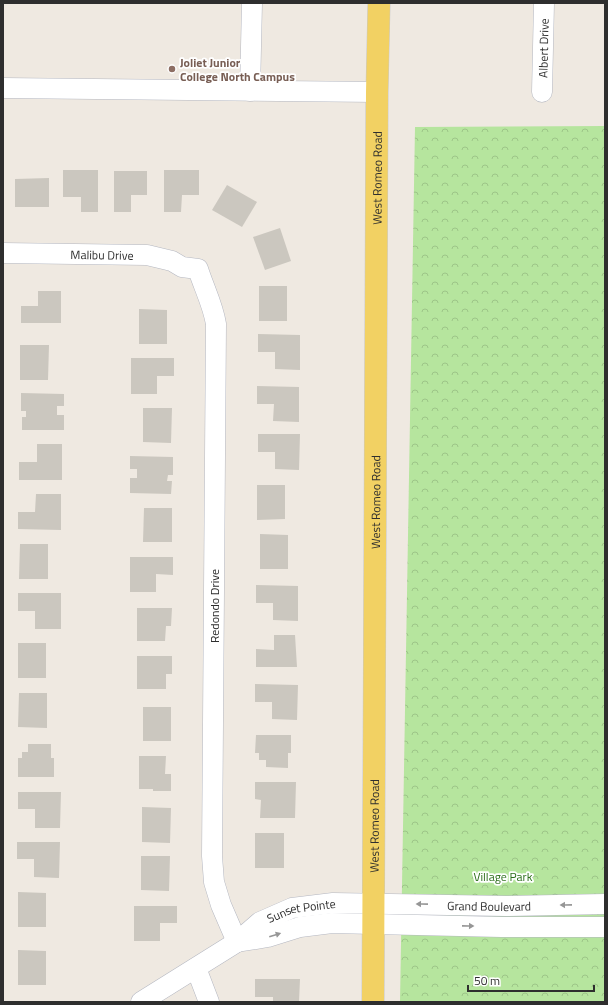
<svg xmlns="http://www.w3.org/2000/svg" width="608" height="1005" font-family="'Titillium Web',sans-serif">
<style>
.forest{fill:url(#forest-crowns)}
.building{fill:#cbc7bf}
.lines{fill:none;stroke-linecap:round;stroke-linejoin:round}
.minor-casing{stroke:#b4b7c1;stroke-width:21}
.major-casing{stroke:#c9c9c9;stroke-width:23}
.minor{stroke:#fff;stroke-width:20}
.major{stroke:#f2d163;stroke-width:22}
.oneway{fill:#969696}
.education-dot{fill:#8d6e63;stroke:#fff;stroke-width:1.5}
.labels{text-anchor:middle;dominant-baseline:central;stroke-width:3.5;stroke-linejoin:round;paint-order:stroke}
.street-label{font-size:12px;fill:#2e2e2e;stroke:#fff}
.education-label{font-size:12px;font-weight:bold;fill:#785e54;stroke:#fff;text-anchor:start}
.park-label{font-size:12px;fill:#2c6e1b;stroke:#fff}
</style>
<defs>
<pattern id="forest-crowns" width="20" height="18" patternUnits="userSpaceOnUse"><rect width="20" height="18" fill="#b6e59e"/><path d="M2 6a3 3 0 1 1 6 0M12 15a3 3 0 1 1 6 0" fill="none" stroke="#9dc588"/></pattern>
</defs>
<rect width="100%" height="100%" fill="#efe9e1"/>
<!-- forest -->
<path class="forest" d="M605,126V1002H400L415,127Z"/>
<!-- building -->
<g class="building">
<path d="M63,170H98V212H81V197H63Z"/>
<path d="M164,170H199V195H182L181,212H164Z"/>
<path d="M114,171H147V195H131V212H114Z"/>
<path d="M49,178V207H15V179Z"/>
<path d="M227,185L257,202L242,227L212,210Z"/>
<path d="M280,228L291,261L265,270L253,237Z"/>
<rect x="259" y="286" width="28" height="35"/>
<path d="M38,291H61V323H21V306H38Z"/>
<path d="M139,309L167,310V344H139Z"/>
<path d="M258,334L300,335V370L275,369V352H258Z"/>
<path d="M20,345H49L48,380H20Z"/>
<path d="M131,358H174V376H157V394H131Z"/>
<path d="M257,386L299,387V422L273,421L274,404H257Z"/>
<path d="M21,393L64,394V406H57V415H64V430H22V417H26V411H21Z"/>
<path d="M143,408H172L171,443L143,442Z"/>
<path d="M258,434H300L299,470L275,469V452H258Z"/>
<path d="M37,444H62V480H19V462H37Z"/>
<path d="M130,456L173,457V475H168L167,481H172L171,494L130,493V478H137V469H130Z"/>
<path d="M257,485H285V519L257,520Z"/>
<path d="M36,494H61V530L18,529V512H35Z"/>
<path d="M144,508H172V542H143Z"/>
<path d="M260,534L288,535V569H260Z"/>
<path d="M20,544H48V579H19Z"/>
<path d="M130,557H173V575L156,574V592H130Z"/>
<path d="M256,585L298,586V621L273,620V603H256Z"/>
<path d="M18,593H61V629H35V611H18Z"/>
<path d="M137,608H172L171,626H166L165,641H137Z"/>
<path d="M274,635H295L297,667H256V649L274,650Z"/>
<rect x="18" y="643" width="28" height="35"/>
<path d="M137,656H172V674H166V689H137Z"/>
<path d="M255,684L298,685L297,720L272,719V702H255Z"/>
<path d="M19,693H47V728L18,727Z"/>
<rect x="143" y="707" width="28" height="34"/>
<path d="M256,735H291V753H288V768L266,767V760H259V753H255Z"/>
<path d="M28,744H51V758H54V777H18V758H22V752H28Z"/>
<path d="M139,756H166L165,774H171V791H153V789H139Z"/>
<path d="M255,782H296L295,818H260L261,800L255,799Z"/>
<path d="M18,792H61L60,828H35V809H18Z"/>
<path d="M142,807L171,808L170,843L142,842Z"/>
<rect x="255" y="833" width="29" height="35"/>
<path d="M17,842H60L59,878L34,877V859H17Z"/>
<path d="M141,856H170L169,891L141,890Z"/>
<path d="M18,892L46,893V927H18Z"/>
<path d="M134,906H177V923H160V941H134Z"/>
<path d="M18,950L46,951V985H18Z"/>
<path d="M255,979H300L299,1002H273V997H255Z"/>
</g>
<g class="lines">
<defs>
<g id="minor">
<path d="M3,88L377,92"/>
<path d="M250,91L252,3"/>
<path id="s1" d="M542,92L544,3"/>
<path id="s2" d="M3,253L147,255L172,261L182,267L198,269C204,288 213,305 216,324L212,856L214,882L221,905L237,942"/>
<path d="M237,942L268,937L300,927L332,923L502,927H605"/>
<path d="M196,968L209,1002"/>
<path id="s3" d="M141,1002L237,942L260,922L292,908L333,903L506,906L605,904"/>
</g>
<g id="major">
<path id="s4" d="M373,1002L377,92L379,3"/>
</g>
</defs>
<!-- minor casing -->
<use href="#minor" class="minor-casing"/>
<!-- major casing -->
<use href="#major" class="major-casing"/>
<!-- minor -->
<use href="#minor" class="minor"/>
<!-- major -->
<use href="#major" class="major"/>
</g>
<!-- one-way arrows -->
<defs><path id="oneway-solid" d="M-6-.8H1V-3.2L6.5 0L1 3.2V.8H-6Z"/></defs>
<g class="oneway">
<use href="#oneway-solid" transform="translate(422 904) rotate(-179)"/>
<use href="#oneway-solid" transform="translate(566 905) rotate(179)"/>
<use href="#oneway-solid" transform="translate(468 926) rotate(1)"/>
<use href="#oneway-solid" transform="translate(275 935) rotate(-17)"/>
</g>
<!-- markers -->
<circle class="education-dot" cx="172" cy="69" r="4"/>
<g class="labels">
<!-- street labels -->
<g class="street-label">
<text stroke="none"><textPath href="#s1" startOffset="44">Albert Drive</textPath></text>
<text stroke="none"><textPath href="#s4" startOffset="824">West Romeo Road</textPath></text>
<text stroke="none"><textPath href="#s2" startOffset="99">Malibu Drive</textPath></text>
<text stroke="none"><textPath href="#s4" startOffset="500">West Romeo Road</textPath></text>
<text transform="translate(214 606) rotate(-90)">Redondo Drive</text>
<text stroke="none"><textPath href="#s4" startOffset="176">West Romeo Road</textPath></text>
<text stroke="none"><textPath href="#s3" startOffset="376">Grand Boulevard</textPath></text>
<text stroke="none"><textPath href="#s3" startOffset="187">Sunset Pointe</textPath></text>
</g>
<!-- education labels -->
<g class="education-label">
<text x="180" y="62">Joliet Junior<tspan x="180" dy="14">College North Campus</tspan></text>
</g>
<!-- park labels -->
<g class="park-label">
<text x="503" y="876">Village Park</text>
</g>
</g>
<!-- border -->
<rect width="608" height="1005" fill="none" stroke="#2e2e2e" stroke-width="8"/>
<!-- scale -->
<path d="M468 985v6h126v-6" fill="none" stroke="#2e2e2e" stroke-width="2"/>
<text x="474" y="985" font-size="12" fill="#2e2e2e" stroke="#ffffff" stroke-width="3" paint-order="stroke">50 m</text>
</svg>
